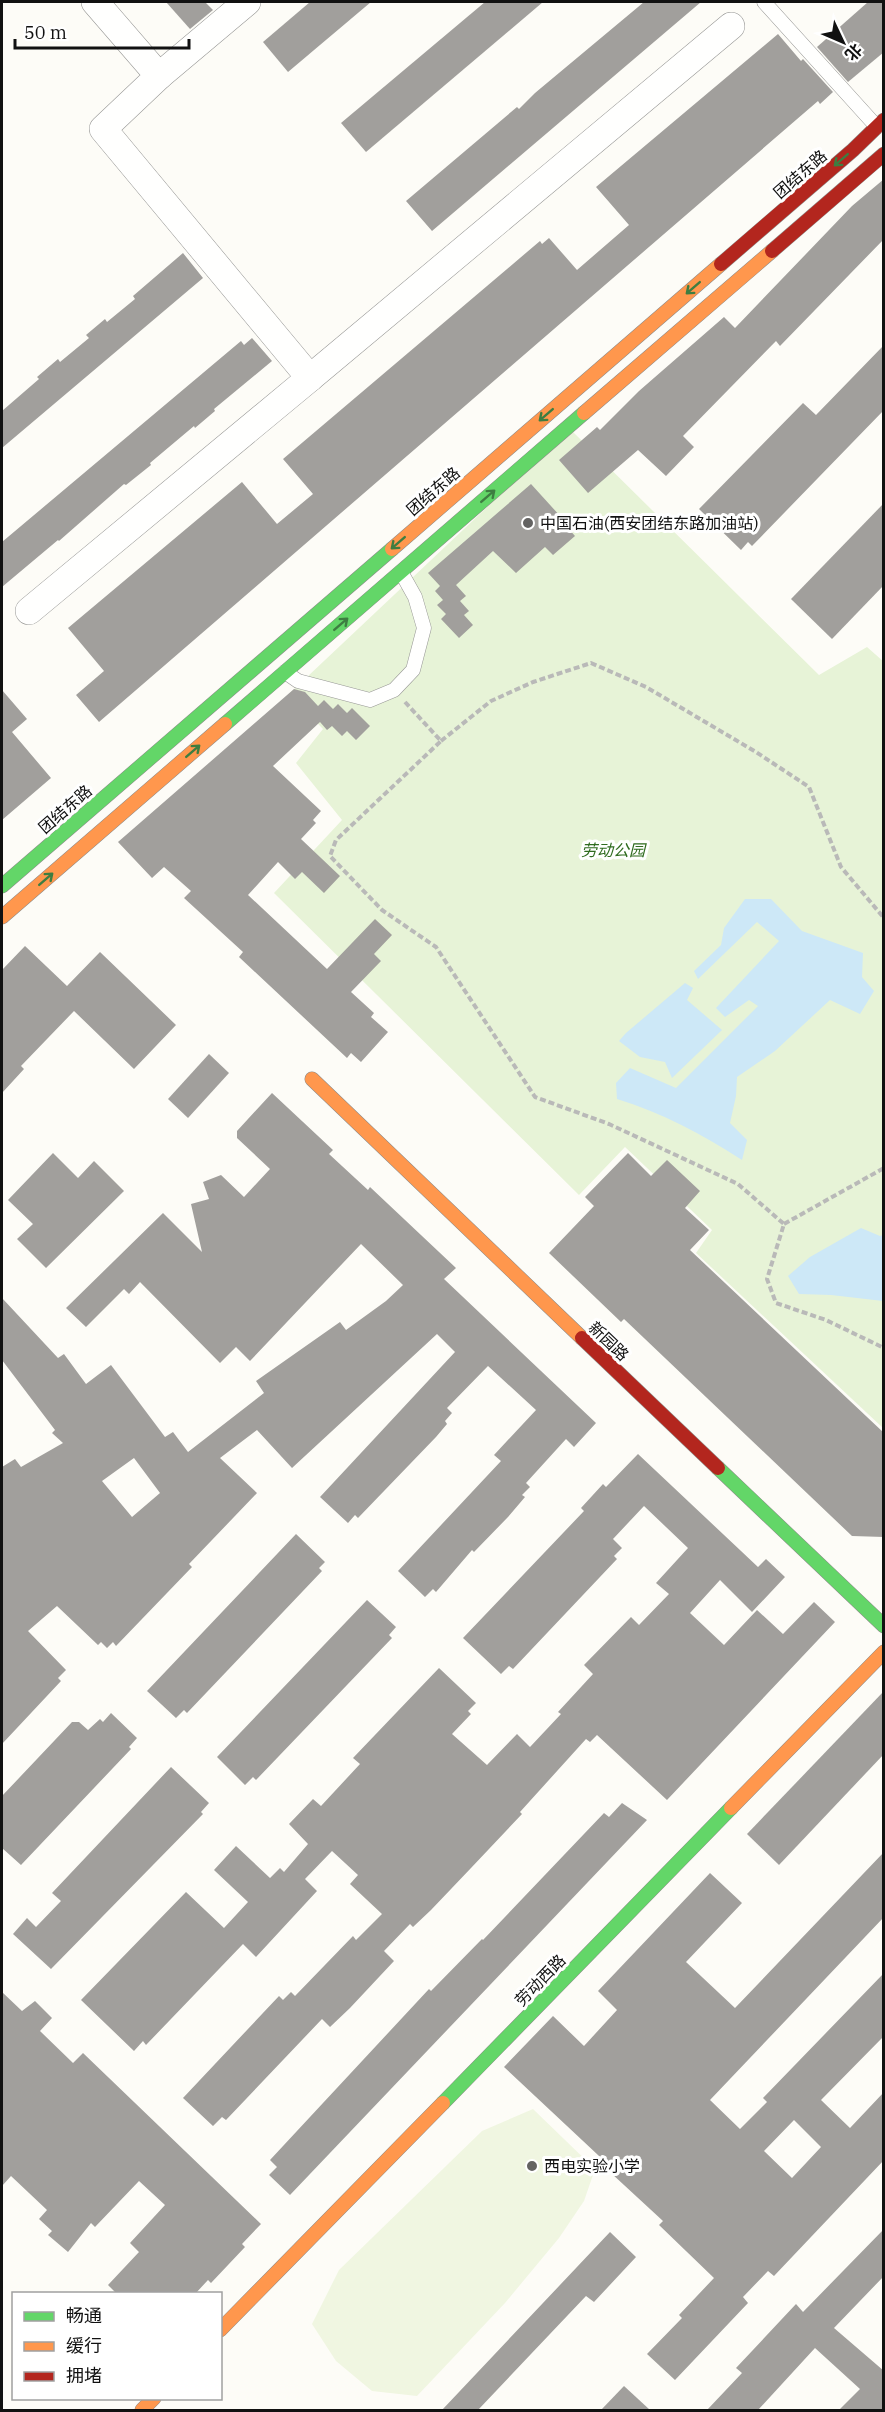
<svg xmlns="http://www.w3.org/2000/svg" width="885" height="2412" font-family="'IBM Plex Serif','Noto Sans SC',serif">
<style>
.green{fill:#e7f3d7}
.pitch{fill:#f0f6e1}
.water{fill:#cde8f7}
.building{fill:#a19f9c;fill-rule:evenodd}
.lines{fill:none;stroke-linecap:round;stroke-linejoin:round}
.lane-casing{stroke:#979795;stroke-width:15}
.street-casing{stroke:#979795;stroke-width:28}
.fast-casing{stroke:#8e8d8b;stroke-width:15}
.slow-casing{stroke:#8e8d8b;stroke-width:15}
.jam-casing{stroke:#8e8d8b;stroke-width:15}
.path{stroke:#b9b9b8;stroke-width:4;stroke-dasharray:6 3;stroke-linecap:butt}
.lane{stroke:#fffffe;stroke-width:14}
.street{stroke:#fffffe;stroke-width:27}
.fast{stroke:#63d668;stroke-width:14}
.slow{stroke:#ff974d;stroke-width:14}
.jam{stroke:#b3261e;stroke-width:14}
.oneway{stroke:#3e7d41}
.poi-dot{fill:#646362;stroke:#fff;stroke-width:2}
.labels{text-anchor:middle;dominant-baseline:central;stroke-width:6;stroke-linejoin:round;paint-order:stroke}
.street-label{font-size:16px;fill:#111;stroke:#fff}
.poi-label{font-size:16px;fill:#111;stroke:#fff;text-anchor:start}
.park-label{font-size:16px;font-style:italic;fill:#2f6b1f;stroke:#fff}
</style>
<rect width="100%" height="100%" fill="#fdfcf7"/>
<!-- green -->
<path class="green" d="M570,429L819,675L867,647L884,662L883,1428L696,1253L712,1230L625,1147L579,1195L274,893L342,820L296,763L323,729L289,694Z"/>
<!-- pitch -->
<path class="pitch" d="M533,2109L595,2169L584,2201L559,2238L505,2303L417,2396L372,2391L336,2361L312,2324L339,2270L482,2131Z"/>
<!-- water -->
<g class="water">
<path d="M745,899H771L802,931L863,953L862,977L874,991L860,1014L830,1000L775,1051L737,1077L736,1096L730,1123L747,1140L742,1160C702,1134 662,1113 617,1099L616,1083L630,1068L676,1088L758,1006L749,1000L725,1017L716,1008L779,941L757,922L698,979L694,971L721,945L724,928Z"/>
<path d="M685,983L693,988L687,1000L722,1030L672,1078L665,1062L640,1057L619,1041L626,1033Z"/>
<path d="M861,1228L880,1236L883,1235V1301L831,1295L799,1294L788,1276L810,1257Z"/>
</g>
<!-- building -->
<g class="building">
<path d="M166,2H205L213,10L190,29Z"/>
<path d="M310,2H371L288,72L263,42Z"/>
<path d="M485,2H543L366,152L341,123Z"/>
<path d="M644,2H701L432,231L406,201L517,107L519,109L535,93Z"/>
<path d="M868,2H884V52L848,82L817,47Z"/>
<path d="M778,34L801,61L803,59L833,92L820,104L818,101L99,722L76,695L104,671L68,628L242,482L277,524L313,494L283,459L540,241L542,244L549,238L577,270L629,225L596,187Z"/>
<path d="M884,179V239L780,346L776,341L683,436L694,447L666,476L638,450L588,493L559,460L597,427L600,430L639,391L724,317L735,328L852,206Z"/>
<path d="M183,253L203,278L2,448V411L39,379L37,377L58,359L60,362L89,338L86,335L105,319L107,322L135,299L133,296Z"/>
<path d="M252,338L272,361L214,409L215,411L195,428L194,426L150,463L151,465L126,485L124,484L59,541L58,540L2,587V542L241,341L244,345Z"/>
<path d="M884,345V410L752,546L748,542L741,550L699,509L803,403L816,415Z"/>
<path d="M531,484L561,517L560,519L575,536L553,555L545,547L516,573L493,551L456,585L466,596L460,601L469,611L464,615L473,625L459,638L441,619L446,614L437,605L443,600L435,591L440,586L428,573Z"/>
<path d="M884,503V585L832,639L791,599Z"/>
<path d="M294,689L305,692L318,706L324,700L333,709L338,704L347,713L352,708L370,726L356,740L347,731L342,736L332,726L327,730L320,722L273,766L321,811L313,820L316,823L301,839L340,876L324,893L302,872L295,879L278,862L248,895L327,969L375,919L392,935L374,954L381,961L351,992L374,1013L371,1017L388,1032L361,1062L351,1053L347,1058L239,957L243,952L184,898L191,891L164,867L152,878L118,842Z"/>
<path d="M2,690L27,719L12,732L51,778L2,820Z"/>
<path d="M25,946L67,986L100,952L176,1025L134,1069L74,1011L21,1066L24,1069L2,1093V970Z"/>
<path d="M209,1054L229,1073L188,1118L168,1099Z"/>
<path d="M272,1093L333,1150L329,1154L368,1190L370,1187L456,1268L444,1279L596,1423L574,1447L566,1439L526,1483L530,1487L522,1495L525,1497L508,1517L474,1552L472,1550L436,1592L433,1589L425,1597L398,1571L501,1461L494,1455L536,1410L488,1366L447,1408L452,1413L445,1421L447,1424L436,1437L358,1518L355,1515L348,1523L320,1497L455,1352L437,1334L292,1468L257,1430L220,1458L257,1493L189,1564L192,1567L116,1646L113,1642L107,1648L101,1642L98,1645L57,1606L28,1631L66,1670L58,1678L61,1681L2,1744V1467L15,1459L21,1467L63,1443L52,1433L55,1430L2,1360V1298L58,1358L64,1354L86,1384L111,1365L165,1437L173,1432L188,1452L264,1393L256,1381L340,1322L346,1330L386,1301L403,1285L361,1244L250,1361L236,1347L220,1363L140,1282L129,1294L124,1289L86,1327L66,1308L163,1213L202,1252L191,1204L209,1199L203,1182L221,1175L244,1197L270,1169L237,1138V1131ZM134,1458L160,1493L132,1517L102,1481Z"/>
<path d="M53,1153L78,1178L94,1161L124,1191L46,1268L17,1239L33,1224L8,1200Z"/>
<path d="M628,1153L651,1176L667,1160L700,1191L685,1208L709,1230L690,1250L884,1433V1537L852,1536L624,1319L621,1322L549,1253L594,1206L585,1197Z"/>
<path d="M638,1454L758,1567L766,1559L785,1577L752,1612L720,1580L690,1613L724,1645L757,1610L783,1634L814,1602L835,1622L667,1800L597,1735L590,1742L586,1739L520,1812L522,1814L471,1868L431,1910L413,1927L410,1924L384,1951L394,1961L350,2008L330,2027L322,2019L226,2120L222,2117L213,2126L183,2098L279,1996L283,2000L291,1992L295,1996L353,1936L356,1940L382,1914L350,1884L358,1875L332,1851L305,1879L317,1891L256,1957L243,1944L146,2045L143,2041L134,2051L81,2000L186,1892L224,1928L248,1902L214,1870L236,1846L270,1878L280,1868L284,1872L308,1844L289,1824L313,1799L321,1806L360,1764L353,1758L439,1668L476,1703L468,1711L471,1714L452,1734L487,1765L517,1734L530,1747L561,1714L558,1712L593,1674L584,1665L631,1617L639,1625L669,1594L656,1583L688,1548L644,1506L613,1539L622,1548L614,1556L617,1559L513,1669L509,1666L501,1674L463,1638L584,1511L581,1508L603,1484L606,1487Z"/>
<path d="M296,1534L325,1562L319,1568L322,1571L187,1713L184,1710L176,1718L147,1691Z"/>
<path d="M367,1600L396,1627L389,1635L392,1638L256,1780L253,1777L245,1785L217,1757Z"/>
<path d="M884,1691V1754L779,1865L747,1834Z"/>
<path d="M111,1713L137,1738L129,1747L131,1749L21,1865L2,1848V1796L72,1722H79L88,1730L100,1719L103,1722Z"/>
<path d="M171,1767L209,1803L201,1812L203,1814L51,1969L13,1934L27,1918L36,1927L61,1901L52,1893Z"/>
<path d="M622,1803L647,1820L290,2195L269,2175L277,2167L270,2160L429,1989L431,1991L482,1939L483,1940L604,1813L609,1817Z"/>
<path d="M884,1852V1917L710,2100L740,2129L767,2102L763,2098L884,1973V2036L821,2100L850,2128L884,2092V2160L774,2276L768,2271L743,2297L748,2303L675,2380L647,2354L682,2318L679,2315L714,2278L659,2225L663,2221L611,2173L614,2170L504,2067L553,2016L584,2046L617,2010L598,1991L710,1873L742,1903L686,1962L735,2008ZM794,2120L821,2147L792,2178L764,2151Z"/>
<path d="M2,1992L22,2011L35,2001L52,2018L40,2031L73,2063L83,2053L261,2224L242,2244L245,2247L211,2283L208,2280L195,2294H117L108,2285L139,2252L130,2243L165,2205L139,2181L95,2227L91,2223L68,2252L48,2235L52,2231L39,2219L47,2210L11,2176L2,2186Z"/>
<path d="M884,2229V2276L834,2328L884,2371V2410H839L860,2389L815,2348L758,2410H707L742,2373L736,2368L796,2304L803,2312Z"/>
<path d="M610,2232L636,2257L594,2302L586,2296L478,2410H442Z"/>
<path d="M624,2386L650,2410H601Z"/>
</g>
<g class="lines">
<defs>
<g id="lane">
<path d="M764,2L877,127"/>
<path d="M285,672L298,681L370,700L394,690L413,670L424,628L415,597L401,572"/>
</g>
<g id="street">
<path d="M95,2L159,76L103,129L310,378L731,26"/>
<path d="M159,76L247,2"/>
<path d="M29,611L310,378"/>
</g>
<g id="fast">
<path d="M225,724L584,413"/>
<path d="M2,886L392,549"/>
<path d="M718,1468L884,1626"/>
<path d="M443,2103L731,1808"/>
</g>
<g id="slow">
<path d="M584,413L772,251"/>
<path d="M392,549L721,264"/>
<path d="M2,917L225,724"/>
<path d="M312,1079L582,1338"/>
<path d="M731,1808L884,1652"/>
<path d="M220,2330L443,2103"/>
<path d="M142,2410L154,2398"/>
</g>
<g id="jam">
<path d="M772,251L884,154"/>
<path d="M721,264L853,150L884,120"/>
<path d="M582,1338L718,1468"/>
</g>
</defs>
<!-- lane casing -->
<use href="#lane" class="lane-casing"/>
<!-- street casing -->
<use href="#street" class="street-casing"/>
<!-- fast casing -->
<use href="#fast" class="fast-casing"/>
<!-- slow casing -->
<use href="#slow" class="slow-casing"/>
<!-- jam casing -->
<use href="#jam" class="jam-casing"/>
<!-- path -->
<g class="path">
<path d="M405,702L441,741L336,840L330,856L382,910L436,947L535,1097L609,1124L738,1184L784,1224L767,1279L776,1303L826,1320L884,1348"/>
<path d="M441,741L491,701L533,682L591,663L646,687L756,752L809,787L841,867L884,918"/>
<path d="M784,1224L884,1168"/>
</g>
<!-- lane -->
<use href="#lane" class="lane"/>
<!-- street -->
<use href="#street" class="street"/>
<!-- fast -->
<use href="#fast" class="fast"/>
<!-- slow -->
<use href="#slow" class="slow"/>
<!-- jam -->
<use href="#jam" class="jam"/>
</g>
<!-- one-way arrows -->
<defs><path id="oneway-shaft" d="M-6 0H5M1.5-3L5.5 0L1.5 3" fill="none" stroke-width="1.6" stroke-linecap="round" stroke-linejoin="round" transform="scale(1.5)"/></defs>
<g class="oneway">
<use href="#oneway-shaft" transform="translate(841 160) rotate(139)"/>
<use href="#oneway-shaft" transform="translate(693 288) rotate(139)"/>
<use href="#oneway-shaft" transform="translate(546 415) rotate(139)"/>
<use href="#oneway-shaft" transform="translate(488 496) rotate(-41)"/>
<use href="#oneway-shaft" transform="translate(398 543) rotate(139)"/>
<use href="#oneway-shaft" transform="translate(341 624) rotate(-41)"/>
<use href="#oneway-shaft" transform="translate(193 751) rotate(-41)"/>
<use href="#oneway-shaft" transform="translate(46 879) rotate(-41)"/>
</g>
<!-- markers -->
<g class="poi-dot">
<circle cx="528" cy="523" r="6"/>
<circle cx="532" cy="2166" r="6"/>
</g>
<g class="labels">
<!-- street labels -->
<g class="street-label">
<text transform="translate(800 174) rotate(-41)">团结东路</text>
<text transform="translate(433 491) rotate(-41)">团结东路</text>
<text transform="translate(65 809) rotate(-41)">团结东路</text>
<text transform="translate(609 1341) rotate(44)">新园路</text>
<text transform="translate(540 1980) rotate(-46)">劳动西路</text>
</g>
<!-- poi labels -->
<g class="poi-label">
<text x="540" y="523">中国石油(西安团结东路加油站)</text>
<text x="544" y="2166">西电实验小学</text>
</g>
<!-- park labels -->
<g class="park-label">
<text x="613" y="850">劳动公园</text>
</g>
</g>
<!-- border -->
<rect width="885" height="2412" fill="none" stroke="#111111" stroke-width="6"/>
<!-- legend -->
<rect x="12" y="2292" width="210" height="108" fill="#ffffff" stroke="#a0a0a0" stroke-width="1.5"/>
<rect x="24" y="2312" width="30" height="9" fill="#63d668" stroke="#a0a0a0" stroke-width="1.5"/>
<text x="66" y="2322" font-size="18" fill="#111111">畅通</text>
<rect x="24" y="2342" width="30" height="9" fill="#ff974d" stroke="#a0a0a0" stroke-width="1.5"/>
<text x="66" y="2352" font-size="18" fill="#111111">缓行</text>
<rect x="24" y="2372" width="30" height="9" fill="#b3261e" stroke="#a0a0a0" stroke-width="1.5"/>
<text x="66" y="2382" font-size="18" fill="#111111">拥堵</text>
<!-- north arrow -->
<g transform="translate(843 42) rotate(134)" stroke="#ffffff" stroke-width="4.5" paint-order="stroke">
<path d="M0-4.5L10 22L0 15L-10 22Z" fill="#111111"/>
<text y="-9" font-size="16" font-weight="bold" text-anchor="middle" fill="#111111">北</text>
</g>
<!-- scale -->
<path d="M15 39v9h174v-9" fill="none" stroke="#111111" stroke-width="3"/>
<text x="24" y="39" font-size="18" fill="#111111" stroke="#ffffff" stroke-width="4.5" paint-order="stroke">50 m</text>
</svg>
